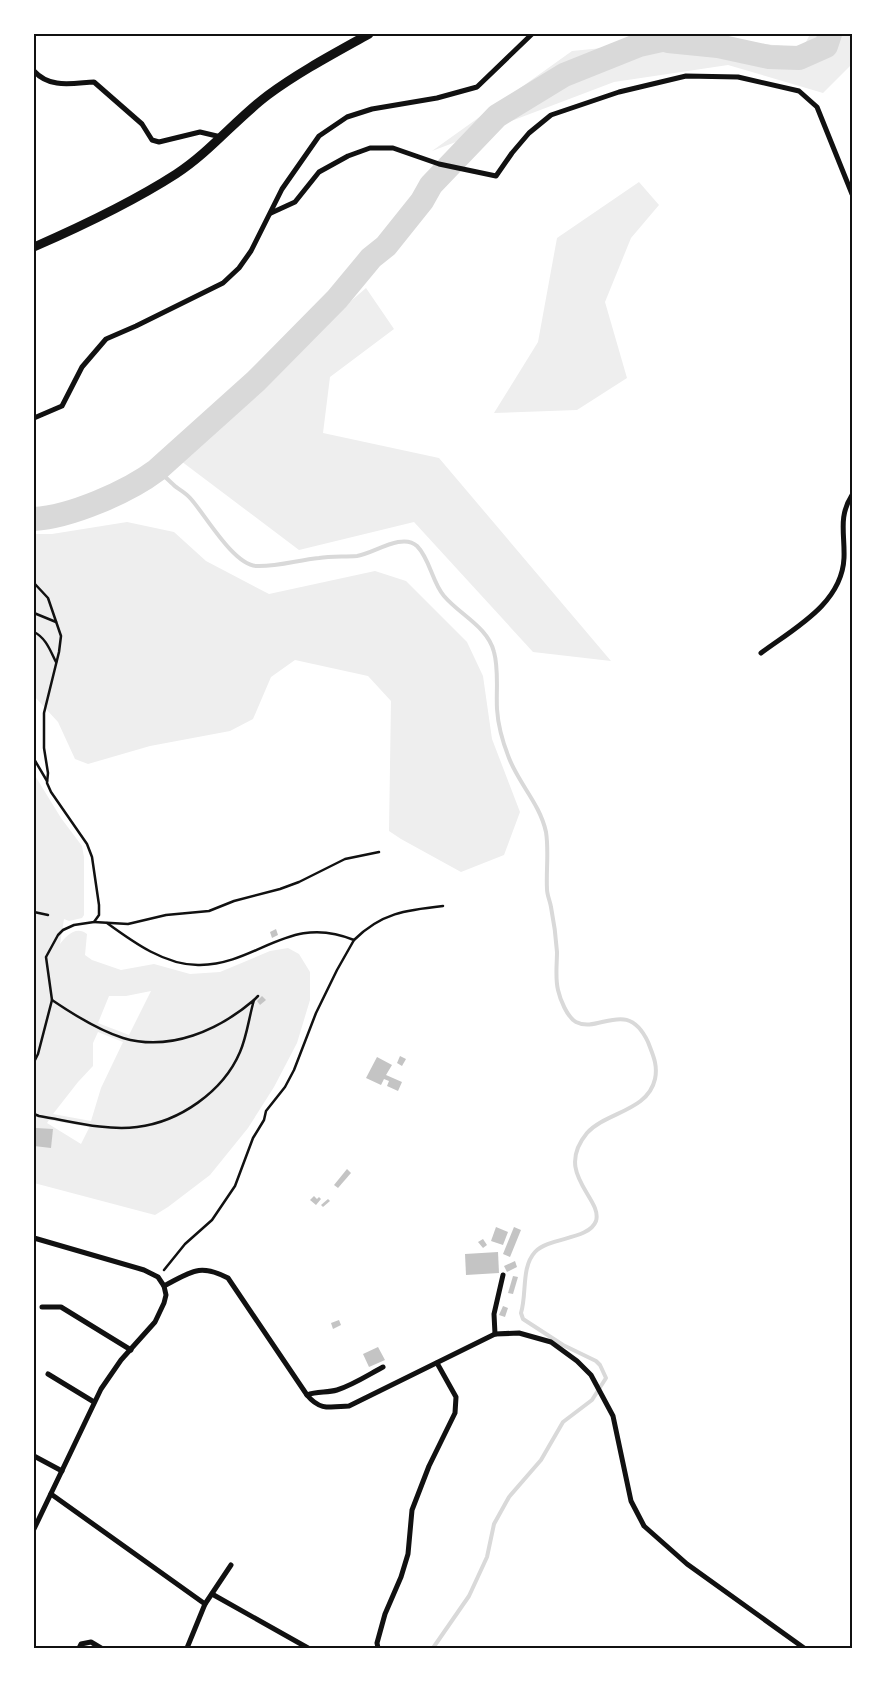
<svg xmlns="http://www.w3.org/2000/svg" width="886" height="1682" font-family="'Times New Roman',serif">
<style>
.green{fill:#eee;fill-rule:evenodd}
.lines{fill:none;stroke-linecap:round;stroke-linejoin:round}
.stream{stroke:#d9d9d9;stroke-width:4}
.river{stroke:#d9d9d9;stroke-width:24}
.building{fill:#c4c4c4}
.path{stroke:#111;stroke-width:2.5}
.minor{stroke:#111;stroke-width:5}
.primary{stroke:#111;stroke-width:9}
.neatline{fill:none;stroke:#111;stroke-width:2}
</style>
<rect width="100%" height="100%" fill="#fff"/>
<!-- green -->
<g class="green">
<path d="M810,34H852V64L823,93L728,65L614,82L432,151L572,51L704,38L803,48Z"/>
<path d="M639,182L659,205L631,238L605,302L627,378L577,410L494,413L538,342L557,238Z"/>
<path d="M366,288L394,329L330,377L323,433L439,458L611,661L533,652L414,522L299,550L173,455Z"/>
<path d="M127,522L174,532L206,561L269,594L375,571L406,581L467,642L483,676L492,739L520,812L504,855L461,872L401,839L389,831L391,701L368,676L295,660L271,677L253,719L230,731L150,746L88,764L75,759L58,722L34,696V534H52Z"/>
<path d="M34,774L61,818L82,846L84,857V915L82,918L69,921L64,919L60,944C66,936 76,925 87,934L85,955L92,960L121,970L154,964L190,974L220,972L270,951L288,948L299,954L310,972V1000L297,1043L274,1087L248,1128L210,1175L168,1207L155,1215L34,1183ZM151,991L129,1035L98,1023L109,996H126ZM98,1032L123,1042L101,1088L91,1121L53,1114L78,1082L93,1066V1043ZM49,1120L89,1127V1128L81,1144L47,1123Z"/>
</g>
<g class="lines">
<!-- stream -->
<path class="stream" d="M157,470C164,475 170,482 176,487C182,491 187,494 191,499C206,516 233,564 256,566C277,567 298,560 319,558C331,556 344,557 357,556C373,554 402,532 417,546C430,559 432,582 444,596C460,615 488,627 494,652C499,670 496,690 497,709C498,725 503,743 509,758C519,784 540,804 546,832C549,851 546,870 547,889C547,895 550,901 551,907C554,922 556,937 557,952C557,964 555,978 558,990C560,999 567,1017 576,1022C599,1034 627,997 648,1042C653,1055 658,1065 655,1079C648,1111 606,1112 587,1133C553,1174 603,1198 596,1221C589,1240 549,1237 535,1252C521,1267 527,1294 521,1313L523,1319L563,1345L596,1361L600,1365L606,1378L592,1400L563,1422L541,1460L509,1497L494,1524L487,1557L469,1596L433,1648"/>
<!-- river -->
<path class="river" d="M34,519C70,517 128,492 157,470L256,381L337,299L371,258L386,246L422,201L431,185L497,116L564,75L639,45L666,39L668,41L718,46L769,57L799,58L826,46L830,34"/>
</g>
<!-- building -->
<g class="building">
<path d="M276,929L278,935L272,938L270,932Z"/>
<path d="M262,996L266,1000L260,1005L257,1001Z"/>
<path d="M400,1056L406,1059L402,1066L397,1063Z"/>
<path d="M377,1057L392,1065L386,1075L402,1082L398,1091L387,1086L389,1081L384,1079L381,1085L366,1078Z"/>
<path d="M36,1128L53,1129L51,1148L34,1146Z"/>
<path d="M347,1169L351,1173L338,1188L334,1185Z"/>
<path d="M314,1196L317,1199L319,1197L321,1199L316,1205L310,1200Z"/>
<path d="M328,1199L330,1201L323,1207L321,1205Z"/>
<path d="M496,1227L508,1232L503,1245L491,1241Z"/>
<path d="M514,1227L521,1230L510,1257L503,1254Z"/>
<path d="M483,1239L487,1245L483,1248L478,1242Z"/>
<path d="M498,1252L499,1273L466,1275L465,1254Z"/>
<path d="M515,1261L517,1267L507,1272L504,1266Z"/>
<path d="M513,1276L518,1277L513,1294L508,1293Z"/>
<path d="M503,1306L508,1308L505,1317L499,1315Z"/>
<path d="M339,1320L341,1325L333,1329L331,1323Z"/>
<path d="M378,1347L385,1360L369,1367L363,1354Z"/>
</g>
<g class="lines">
<!-- path -->
<g class="path">
<path d="M34,583L48,598L61,636L59,652L44,713V748L48,773L47,783L51,792L87,844L92,857L99,905V915L94,922L74,925L63,930L58,935L46,957L52,1000L38,1054L34,1062"/>
<path d="M34,613L56,622"/>
<path d="M34,632C46,638 50,650 56,662"/>
<path d="M34,759L47,781"/>
<path d="M34,912L48,915"/>
<path d="M94,922L128,924L166,915L209,911L234,901L280,889L299,882L345,859L379,852"/>
<path d="M107,923C133,942 166,966 200,965C259,964 289,913 354,940L337,970L316,1013L294,1070L285,1087L266,1111L264,1120L253,1138L235,1186L212,1220L185,1244L164,1270"/>
<path d="M354,940C381,913 406,910 443,906"/>
<path d="M254,1000L258,996"/>
<path d="M34,1114L39,1116C70,1121 105,1131 137,1127C179,1122 223,1092 240,1052C247,1036 249,1017 254,1000C219,1030 170,1052 123,1038C98,1030 74,1015 52,1000"/>
</g>
<!-- minor -->
<g class="minor">
<path d="M34,71C50,89 73,83 94,82L142,124L152,140L159,142L200,132L221,137"/>
<path d="M271,213L295,202L319,172L348,156L370,148H393L439,164L496,176L512,153L529,133L551,115L619,92L686,76L738,77L799,91L817,107L852,194"/>
<path d="M34,418L62,406L82,367L106,339L136,326L223,283L239,268L251,251L282,189L319,136L347,117L372,109L437,98L477,87L532,34"/>
<path d="M761,653C793,629 842,604 844,558C845,534 838,517 852,495"/>
<path d="M34,1238L144,1270L158,1277L164,1286L166,1295L164,1303L155,1322L121,1360L101,1389L34,1529"/>
<path d="M164,1286C191,1272 199,1263 228,1278L307,1395C320,1411 330,1407 349,1406L495,1334L519,1333L551,1342L577,1361L591,1375L613,1416L631,1501L644,1526L687,1564L804,1648"/>
<path d="M42,1307H61L131,1350"/>
<path d="M495,1334L494,1314L503,1275"/>
<path d="M48,1374L94,1402"/>
<path d="M307,1395C317,1391 327,1393 337,1390C353,1385 368,1375 383,1367"/>
<path d="M34,1456L62,1471"/>
<path d="M51,1494L205,1604L187,1648"/>
<path d="M212,1594L308,1648"/>
<path d="M205,1604L231,1565"/>
<path d="M79,1648L81,1644L91,1642L101,1648"/>
<path d="M378,1648L377,1643L385,1614L401,1577L408,1554L412,1510L429,1466L455,1413L456,1397L437,1363"/>
</g>
<!-- primary -->
<path class="primary" d="M34,247C82,226 131,203 176,174C210,152 236,119 268,95C299,72 335,53 369,34"/>
</g>
<!-- border -->
<rect width="886" height="1682" fill="none" stroke="#ffffff" stroke-width="70"/>
<rect x="35" y="35" width="816" height="1612" class="neatline"/>
</svg>
